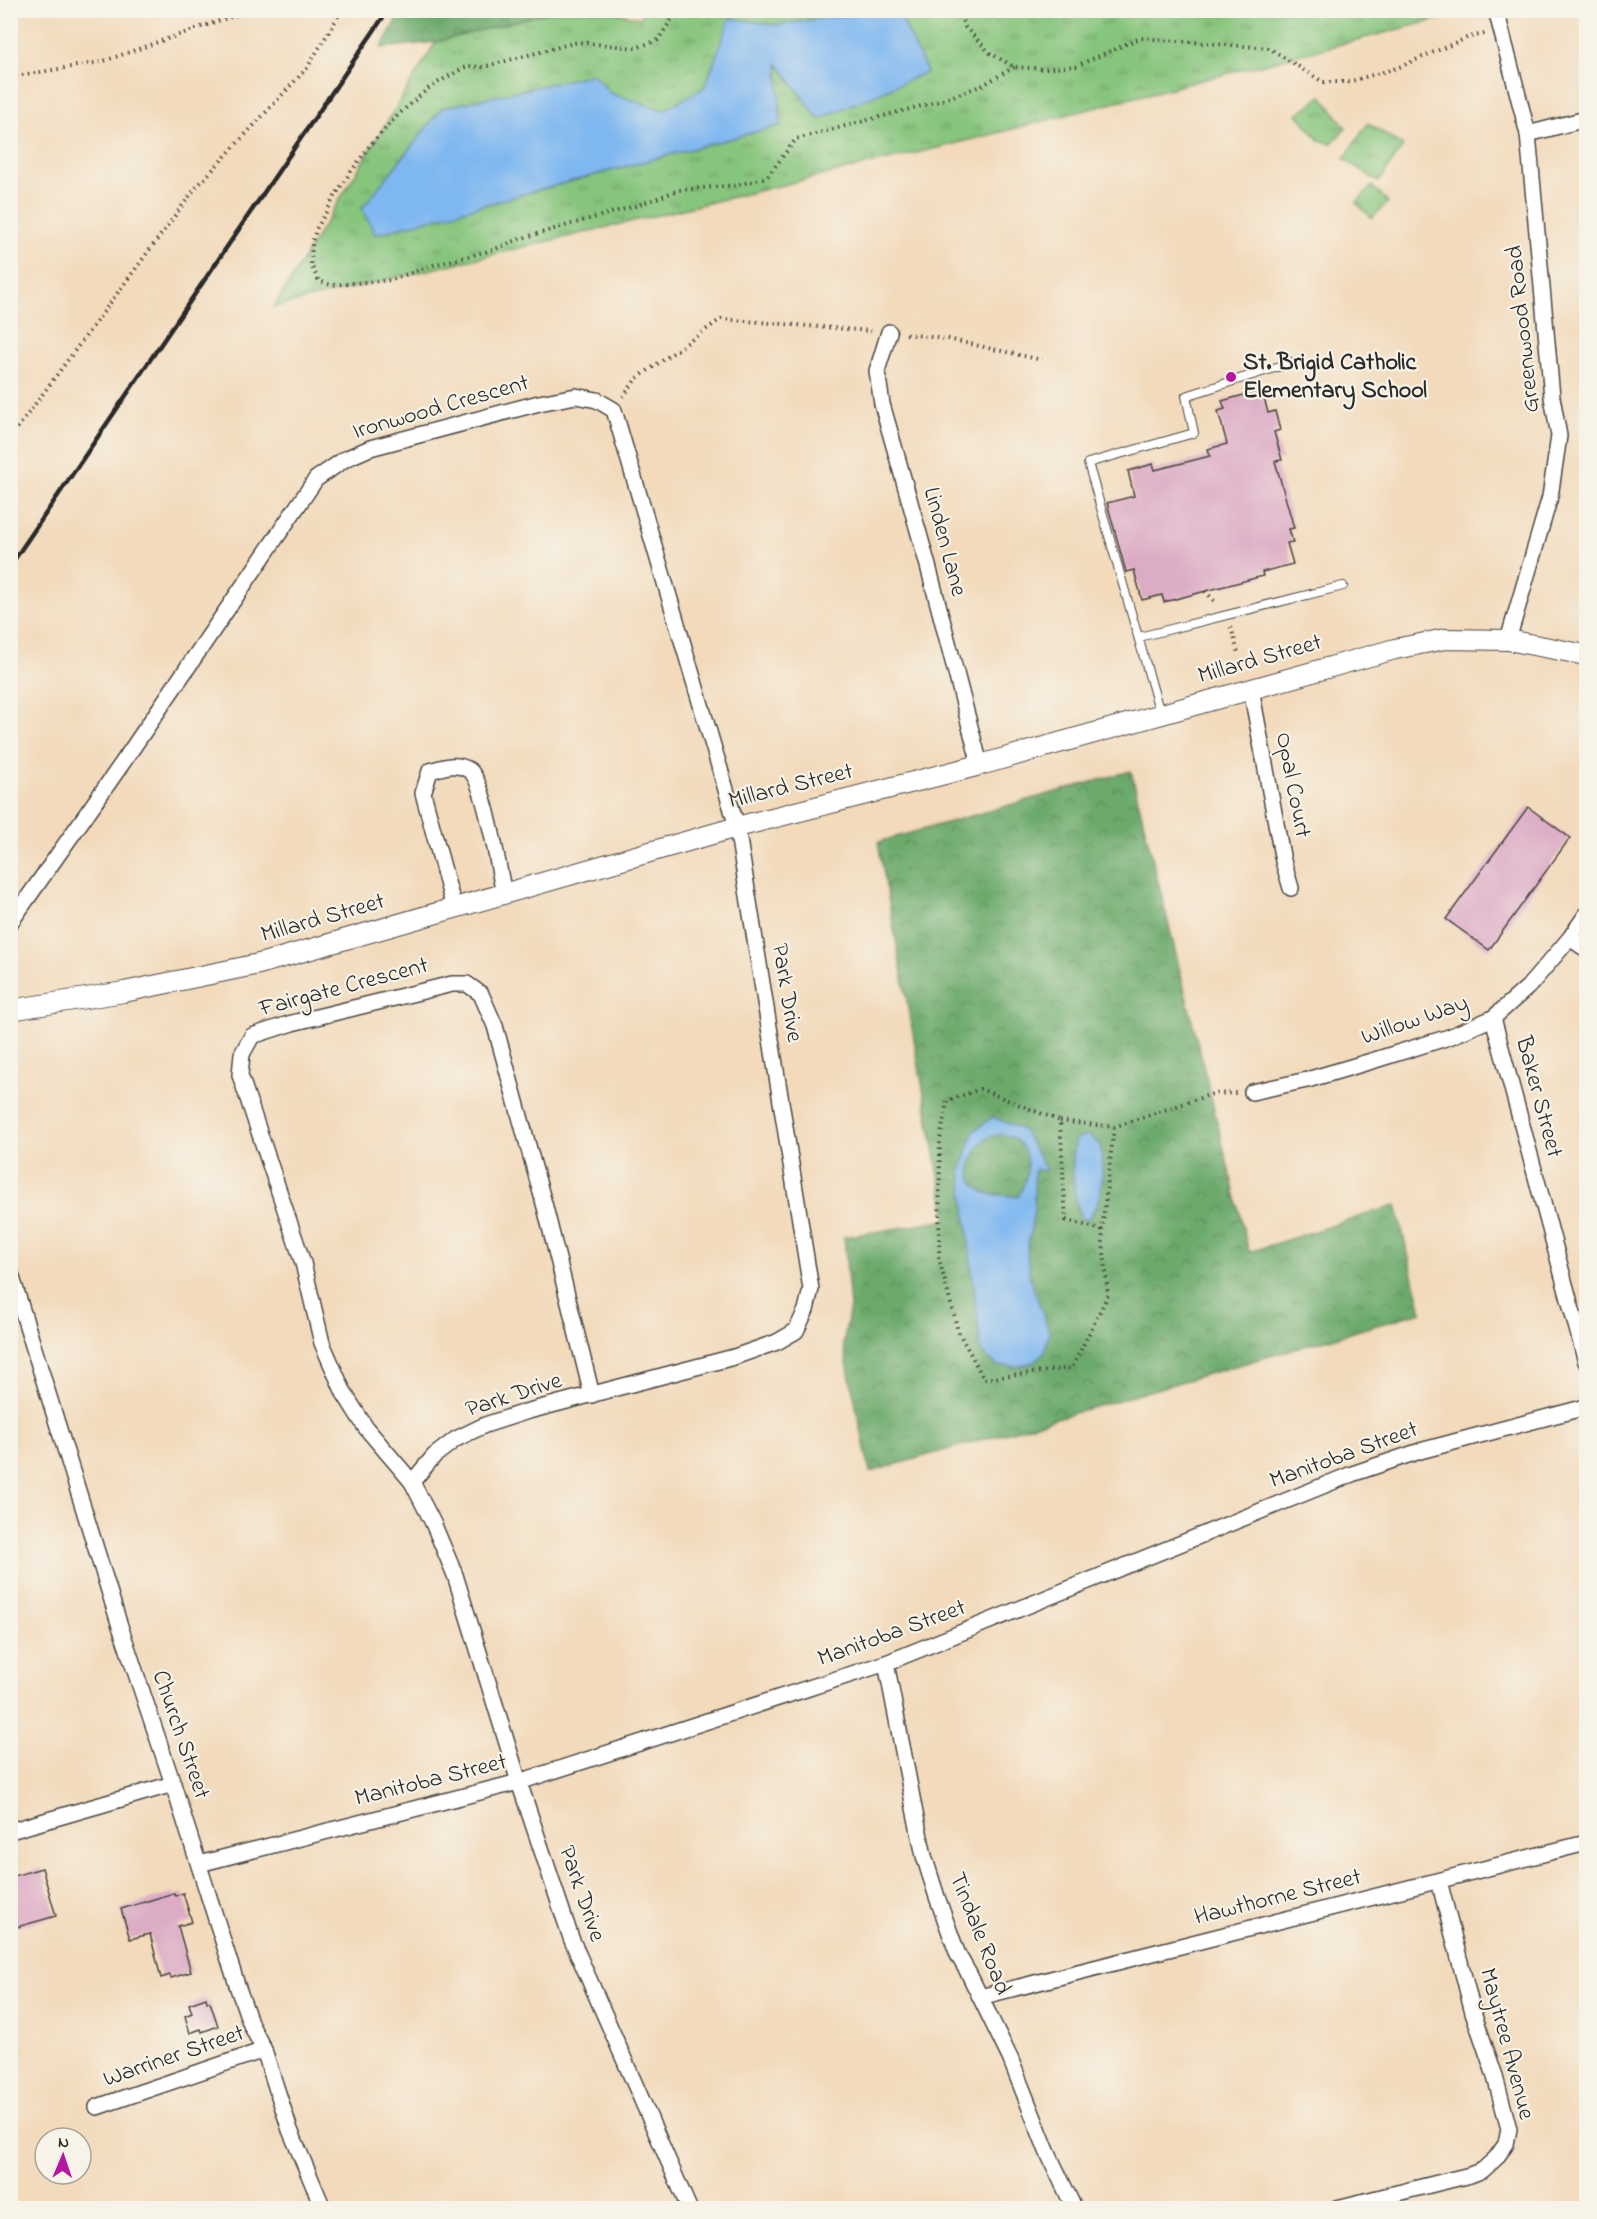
<svg xmlns="http://www.w3.org/2000/svg" width="1597" height="2219" font-family="'Indie Flower',sans-serif">
<style>
.grass{fill:url(#grass-tufts);stroke:#587854;stroke-width:1.5}
.forest{fill:url(#forest-crowns);stroke:#4c6a4c;stroke-width:1.5}
.water{fill:#7fb8f0;stroke:#55728e;stroke-width:1.5;fill-rule:evenodd}
.building{fill:#dcabc5}
.lines{fill:none;stroke-linecap:round;stroke-linejoin:round}
.service-casing{stroke:#494541;stroke-width:10}
.minor-casing{stroke:#494541;stroke-width:18}
.tertiary-casing{stroke:#494541;stroke-width:22}
.path{stroke:#494541;stroke-width:4;stroke-dasharray:1.5 4.5;stroke-linecap:butt}
.service{stroke:#fff;stroke-width:8}
.minor{stroke:#fff;stroke-width:15}
.tertiary{stroke:#fff;stroke-width:20}
.rail{stroke:#2b2b2b;stroke-width:4.5}
.poi-dot{fill:#b5179e;stroke:#f7f3e8;stroke-width:2}
.labels{text-anchor:middle;dominant-baseline:central;stroke-width:4.5;stroke-linejoin:round;paint-order:stroke}
.street-label{font-size:24px;fill:#2b2b2b;stroke:#f7f3e8}
.poi-label{font-size:24px;font-weight:bold;fill:#2b2b2b;stroke:#f7f3e8;text-anchor:start}
</style>
<defs>
<pattern id="grass-tufts" width="24" height="20" patternUnits="userSpaceOnUse" patternTransform="scale(1.5)"><rect width="24" height="20" fill="#86c57c"/><path d="M3 7l-1-3M5 7V3M7 7l1-3M15 17l-1-3M17 17v-4M19 17l1-3" fill="none" stroke="#6ea066"/></pattern>
<pattern id="forest-crowns" width="20" height="18" patternUnits="userSpaceOnUse" patternTransform="scale(1.5)"><rect width="20" height="18" fill="#6caa6c"/><path d="M2 6a3 3 0 1 1 6 0M12 15a3 3 0 1 1 6 0" fill="none" stroke="#598b59"/></pattern>
</defs>
<rect width="100%" height="100%" fill="#f7f3e8"/>
<filter id="ink" filterUnits="userSpaceOnUse"><feTurbulence type="fractalNoise" baseFrequency=".0167" numOctaves="2"/><feDisplacementMap in="SourceGraphic" scale="12" xChannelSelector="R" yChannelSelector="G"/><feConvolveMatrix kernelMatrix="1 2 1 2 8 2 1 2 1" color-interpolation-filters="sRGB"/></filter>
<filter id="wash" filterUnits="userSpaceOnUse"><feTurbulence type="fractalNoise" baseFrequency=".008" numOctaves="4" result="noise"/><feDisplacementMap in="SourceGraphic" scale="24" xChannelSelector="R" yChannelSelector="G"/><feGaussianBlur stdDeviation="1.35" result="paint"/><feColorMatrix in="noise" values="0 0 0 0 0 0 0 0 0 0 0 0 0 0 0 0 0 1.4 0 .05"/><feComposite in="paint" operator="in"/></filter>
<g filter="url(#wash)">
<rect width="100%" height="100%" fill="#f2dabb"/>
<!-- grass -->
<g class="grass">
<path d="M643,10H1468L1469,11L966,141L274,307L436,42L554,11H608L640,18Z"/>
<path d="M1322,96L1346,128L1331,144L1319,140L1297,114Z"/>
<path d="M1368,123L1403,146L1379,182L1344,159Z"/>
<path d="M1372,186L1388,202L1372,218L1356,203Z"/>
</g>
<!-- forest -->
<g class="forest">
<path d="M401,11V10L554,11L436,42L381,48Z"/>
<path d="M1131,771L1249,1252L1396,1205L1422,1312L870,1472L843,1344L850,1307L844,1237L947,1220L878,842Z"/>
</g>
<!-- water -->
<g class="water">
<path d="M872,11H898L927,72L819,119L778,64L781,125L375,234L362,208L442,108L593,74L610,93L664,110L705,87L730,18L777,25Z"/>
<path d="M993,1117L1023,1130L1045,1168V1171L1036,1169L1034,1172V1209L1027,1252L1030,1279L1049,1331L1045,1351L1034,1362L1021,1366H998L981,1351L961,1171L974,1131ZM1000,1134C1033,1139 1032,1173 1018,1197C1007,1195 993,1196 984,1192C962,1181 970,1151 986,1139C990,1136 996,1135 1000,1134Z"/>
<path d="M1087,1135L1100,1144C1103,1169 1105,1201 1087,1219H1081C1073,1192 1070,1167 1076,1139Z"/>
</g>
<g id="blocks">
<!-- building -->
<g class="building">
<path d="M1262,390L1268,413L1275,411L1280,430L1274,432L1282,460L1275,461L1294,528L1289,529L1293,542L1287,543L1293,564L1262,572L1263,576L1164,602L1162,595L1142,600L1134,570L1126,572L1107,503L1134,496L1128,471L1153,464L1155,470L1210,456L1208,449L1227,444L1218,411L1225,409L1222,401Z"/>
<path d="M1528,807L1570,838L1489,950L1446,919Z"/>
<path d="M42,1868L56,1916L10,1929V1877Z"/>
<path d="M174,1893L175,1896L183,1893L192,1922L178,1926L191,1972L171,1978L170,1975L161,1978L150,1934L130,1939L121,1909Z"/>
<path d="M206,1998L207,2002H210L218,2026L202,2032L201,2029L190,2033L185,2016L192,2013L189,2004Z"/>
</g>
</g>
</g>
<g filter="url(#ink)">
<use href="#blocks" fill-opacity="0" stroke="#494541" stroke-width="1.5"/>
<g class="lines">
<defs>
<g id="service">
<path d="M1139,637L1343,586"/>
<path d="M1160,713L1088,463L1194,433L1186,396L1293,362"/>
</g>
<g id="minor">
<path d="M1496,10L1528,134L1552,397L1559,436L1550,497L1508,640"/>
<path d="M1528,134L1586,119"/>
<path d="M889,332L877,371L882,404L927,562L980,765"/>
<path d="M1251,689L1283,861L1291,888"/>
<path d="M454,908L423,793L430,771C444,767 456,762 469,770C485,780 499,872 504,894"/>
<path d="M10,923L121,765L316,479L345,459L370,448L539,403L576,396L597,400L614,410L737,827L811,1289L806,1310L796,1331L777,1342L734,1357L525,1412L485,1425L456,1439L434,1456L412,1482L433,1523L455,1575L519,1782L571,1938L689,2208"/>
<path d="M1570,938L1586,949"/>
<path d="M1493,1018L1586,1362"/>
<path d="M1252,1092L1307,1080L1375,1060L1449,1037L1493,1018L1528,987L1570,938L1586,915"/>
<path d="M10,1271L119,1623L173,1784L238,1988L251,2025L264,2050L290,2130L323,2208"/>
<path d="M412,1482L366,1428L344,1393L322,1343L303,1263L240,1075L242,1054L252,1036L292,1023L452,984H467L481,994L495,1026L545,1207L592,1395"/>
<path d="M886,1663L915,1813L924,1856L937,1897L958,1955L969,1974L1010,2058L1047,2151L1074,2208"/>
<path d="M10,1831L173,1784"/>
<path d="M199,1864L519,1782L886,1663L1352,1474L1420,1451L1586,1407"/>
<path d="M980,1997L1586,1843"/>
<path d="M97,2107L264,2050"/>
<path d="M1337,2208L1470,2175L1483,2170L1496,2158L1506,2144L1509,2129L1494,2073L1473,2012L1439,1881"/>
</g>
<path id="tertiary" d="M10,1010L124,992L259,964L737,827L980,765L1395,649L1445,639L1508,640L1586,655"/>
</defs>
<!-- service casing -->
<use href="#service" class="service-casing"/>
<!-- minor casing -->
<use href="#minor" class="minor-casing"/>
<!-- tertiary casing -->
<use href="#tertiary" class="tertiary-casing"/>
<!-- path -->
<g class="path">
<path d="M678,10L658,40L636,48L577,42L483,67L467,66L430,87L399,114L370,145L341,186L317,228L312,242L311,265L319,281L331,285L392,280L429,266L493,250L519,239L635,206L679,190L738,185L767,177L796,139L940,101L983,85L1014,67"/>
<path d="M958,10L965,27L990,53L1014,67L1045,69L1076,66L1140,38L1269,48L1323,82H1348L1397,68L1469,37L1485,34"/>
<path d="M10,77L101,62L250,10"/>
<path d="M906,334L948,339L1042,360"/>
<path d="M623,397L636,379L721,319L871,331"/>
<path d="M10,438L194,190L307,68L342,10"/>
<path d="M1205,591L1217,604"/>
<path d="M1231,627L1238,653"/>
<path d="M1060,1121L1114,1127L1212,1094L1236,1093"/>
<path d="M1102,1230L1066,1220L1060,1121L980,1089L947,1101L940,1140L939,1259L958,1331L984,1379L1072,1368L1108,1295L1102,1230L1114,1127"/>
</g>
<!-- service -->
<use href="#service" class="service"/>
<!-- minor -->
<use href="#minor" class="minor"/>
<!-- tertiary -->
<use href="#tertiary" class="tertiary"/>
<!-- rail -->
<path class="rail" d="M10,566L388,10"/>
</g>
</g>
<!-- markers -->
<circle class="poi-dot" cx="1231" cy="377" r="6"/>
<g class="labels">
<!-- street labels -->
<g class="street-label">
<text transform="translate(1524 329) rotate(-96)">Greenwood Road</text>
<text transform="translate(441 408) rotate(-16)">Ironwood Crescent</text>
<text transform="translate(944 542) rotate(75)">Linden Lane</text>
<text transform="translate(1260 660) rotate(-16)">Millard Street</text>
<text transform="translate(1292 785) rotate(79)">Opal Court</text>
<text transform="translate(791 787) rotate(-14)">Millard Street</text>
<text transform="translate(323 919) rotate(-16)">Millard Street</text>
<text transform="translate(344 988) rotate(-15)">Fairgate Crescent</text>
<text transform="translate(786 993) rotate(81)">Park Drive</text>
<text transform="translate(1415 1021) rotate(-19)">Willow Way</text>
<text transform="translate(1538 1097) rotate(75)">Baker Street</text>
<text transform="translate(514 1396) rotate(-18)">Park Drive</text>
<text transform="translate(1344 1456) rotate(-20)">Manitoba Street</text>
<text transform="translate(892 1634) rotate(-20)">Manitoba Street</text>
<text transform="translate(180 1735) rotate(71)">Church Street</text>
<text transform="translate(431 1781) rotate(-14)">Manitoba Street</text>
<text transform="translate(581 1894) rotate(71)">Park Drive</text>
<text transform="translate(1278 1898) rotate(-14)">Hawthorne Street</text>
<text transform="translate(979 1934) rotate(68)">Tindale Road</text>
<text transform="translate(1506 2044) rotate(75)">Maytree Avenue</text>
<text transform="translate(174 2057) rotate(-19)">Warriner Street</text>
</g>
<!-- poi labels -->
<g class="poi-label">
<text x="1243" y="363">St. Brigid Catholic<tspan x="1243" dy="28">Elementary School</tspan></text>
</g>
</g>
<!-- margin -->
<rect width="1597" height="2219" fill="none" stroke="#f7f3e8" stroke-width="36"/>
<!-- north arrow -->
<g transform="translate(63 2156) rotate(2)"><circle r="28" fill="#f7f3e8" stroke="#a5a39c" stroke-width="1.5"/>
<path d="M0-4.5L10 22L0 15L-10 22Z" fill="#b5179e"/>
<text y="-9" font-size="16" font-weight="bold" text-anchor="middle" fill="#2b2b2b">N</text>
</g>
</svg>
